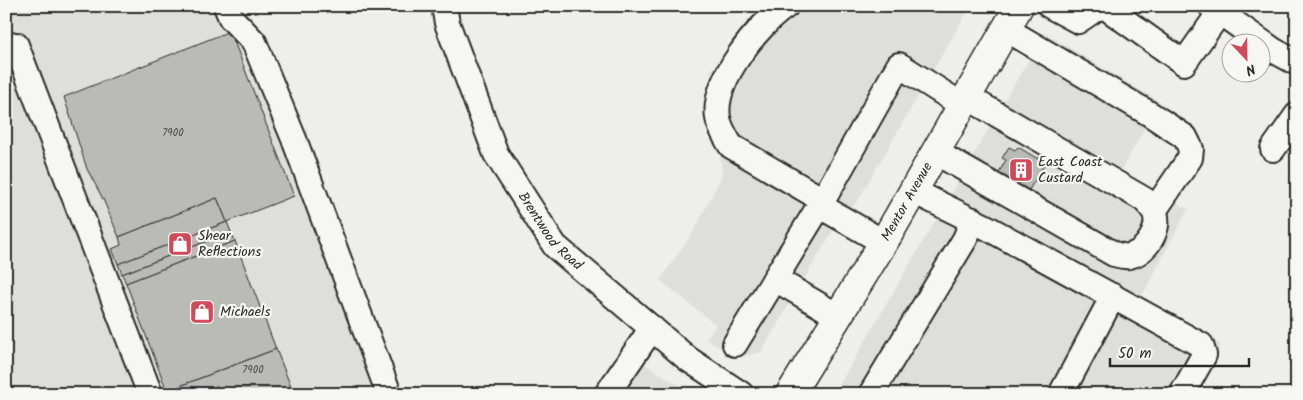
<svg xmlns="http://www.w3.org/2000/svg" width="1303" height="400" font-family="Kalam,sans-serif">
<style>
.built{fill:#dededb}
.building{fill:#babab7;stroke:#2b2b2b}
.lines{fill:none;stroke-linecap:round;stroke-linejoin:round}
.minor-casing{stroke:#2b2b2b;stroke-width:28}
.major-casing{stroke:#2b2b2b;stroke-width:31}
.minor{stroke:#f6f6f2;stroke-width:24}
.major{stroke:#f6f6f2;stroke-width:28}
.labels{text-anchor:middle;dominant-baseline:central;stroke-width:4.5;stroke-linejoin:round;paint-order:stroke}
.number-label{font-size:11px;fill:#4f4f4e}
.poi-label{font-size:14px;fill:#2b2b2b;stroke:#f6f6f2;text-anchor:start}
.street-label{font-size:14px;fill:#2b2b2b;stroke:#f6f6f2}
</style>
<rect width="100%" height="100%" fill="#eeeeea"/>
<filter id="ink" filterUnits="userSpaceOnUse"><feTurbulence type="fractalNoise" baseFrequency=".02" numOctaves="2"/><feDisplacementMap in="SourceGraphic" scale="10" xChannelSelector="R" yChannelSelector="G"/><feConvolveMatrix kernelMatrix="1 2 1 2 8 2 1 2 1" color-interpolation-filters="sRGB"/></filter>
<g filter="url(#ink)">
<!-- built -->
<g class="built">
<path d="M6,6H241L268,36L336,222L404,394H6Z"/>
<path d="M775,6H965L969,8L858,200L832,232L761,352L737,358L706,339L716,325L660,280L695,229L722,175L711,70Z"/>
<path d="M1045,33L1160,102L1121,170L1002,104Z"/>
<path d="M1002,106L1188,209L1142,296L1221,345L1195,394H834Z"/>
<path d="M625,352L694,394H594Z"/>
</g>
<!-- building -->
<g class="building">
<path d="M230,31L294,196L227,222L217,198L119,237L103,199L87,169L64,97Z"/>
<path d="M1009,147L1015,150L1018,147L1038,159L1041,155L1048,159L1024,198L995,179L1006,160L1002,158Z"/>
<path d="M217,198L227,222L118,264L112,249L121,245L119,237Z"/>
<path d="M227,222L231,232L122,274L118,264Z"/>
<path d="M231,232L235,241L126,283L122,274Z"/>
<path d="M235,241L276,349L167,391L126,283Z"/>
<path d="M276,349L293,392L288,394H168L167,391Z"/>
</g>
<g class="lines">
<defs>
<g id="minor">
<path d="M226,6L231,18L254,42L294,139L389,394"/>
<path id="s1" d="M444,6L447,23L496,154L555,246L688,359L741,394"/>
<path d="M786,6C758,25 712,81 718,118C720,129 726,137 731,146L823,200"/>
<path d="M1050,6L1078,21L1100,6"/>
<path d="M1104,6L1184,63L1220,12"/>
<path d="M1211,6L1273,50L1297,63"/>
<path d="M1006,29L1150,114L1185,137L1191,149L1190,158L1154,211"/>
<path d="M16,45L150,394"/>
<path d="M1273,149L1297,115"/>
<path d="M935,152L1114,254C1118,255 1125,257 1129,256C1146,253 1161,229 1155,213C1153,208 1148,204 1145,200L967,97"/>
<path d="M913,191L986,227L1201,345L1204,355L1182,394"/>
<path d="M820,206L883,242"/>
<path d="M775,279L838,316"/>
<path d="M735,344L823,200L899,65L962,105"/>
<path d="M607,394L652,328"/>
<path d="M871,394L965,239L973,220"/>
<path d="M1061,394L1113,296"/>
</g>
<g id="major">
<path id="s2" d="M790,394L888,235L1019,6"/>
</g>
</defs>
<!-- minor casing -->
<use href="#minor" class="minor-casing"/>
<!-- major casing -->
<use href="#major" class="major-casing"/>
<!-- minor -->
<use href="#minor" class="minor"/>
<!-- major -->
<use href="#major" class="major"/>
</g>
</g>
<!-- icons -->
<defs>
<symbol id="building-square" viewBox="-11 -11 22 22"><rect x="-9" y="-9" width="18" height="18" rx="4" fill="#d1495b" stroke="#f6f6f2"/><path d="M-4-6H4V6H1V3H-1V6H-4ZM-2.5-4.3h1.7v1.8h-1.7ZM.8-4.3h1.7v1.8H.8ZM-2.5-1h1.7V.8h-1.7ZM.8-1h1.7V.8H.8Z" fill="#fff"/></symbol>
<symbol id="shop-square" viewBox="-11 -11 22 22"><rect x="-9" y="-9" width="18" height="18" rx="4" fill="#d1495b" stroke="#f6f6f2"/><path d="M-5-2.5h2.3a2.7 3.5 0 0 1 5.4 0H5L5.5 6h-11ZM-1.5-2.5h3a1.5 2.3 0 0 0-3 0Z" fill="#fff"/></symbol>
</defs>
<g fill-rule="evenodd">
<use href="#building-square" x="1007" y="156" width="28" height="28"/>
<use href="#shop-square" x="166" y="230" width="28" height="28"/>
<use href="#shop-square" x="188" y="298" width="28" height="28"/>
</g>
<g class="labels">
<!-- number labels -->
<g class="number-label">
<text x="173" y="133">7900</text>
<text x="253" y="370">7900</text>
</g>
<!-- poi labels -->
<g class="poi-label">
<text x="1038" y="162">East Coast<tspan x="1038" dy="16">Custard</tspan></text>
<text x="198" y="236">Shear<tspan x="198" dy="16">Reflections</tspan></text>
<text x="220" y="312">Michaels</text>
</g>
<!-- street labels -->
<g class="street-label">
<text stroke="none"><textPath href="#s2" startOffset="225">Mentor Avenue</textPath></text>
<text stroke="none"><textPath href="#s1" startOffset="252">Brentwood Road</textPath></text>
</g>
</g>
<!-- margin -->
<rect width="1303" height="400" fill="none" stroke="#f6f6f2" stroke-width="25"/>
<rect x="12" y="12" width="1278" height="375" fill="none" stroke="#2b2b2b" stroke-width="2" filter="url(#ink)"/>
<!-- north arrow -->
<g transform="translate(1246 58) rotate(158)"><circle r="24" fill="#f6f6f2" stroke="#a5a5a2"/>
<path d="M0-4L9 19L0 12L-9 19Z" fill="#d1495b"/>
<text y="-8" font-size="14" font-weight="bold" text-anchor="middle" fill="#2b2b2b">N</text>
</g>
<!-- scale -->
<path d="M1110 358v8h139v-8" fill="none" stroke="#2b2b2b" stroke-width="2.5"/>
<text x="1118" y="358" font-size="15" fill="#2b2b2b" stroke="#f6f6f2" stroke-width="4" paint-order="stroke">50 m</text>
</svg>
